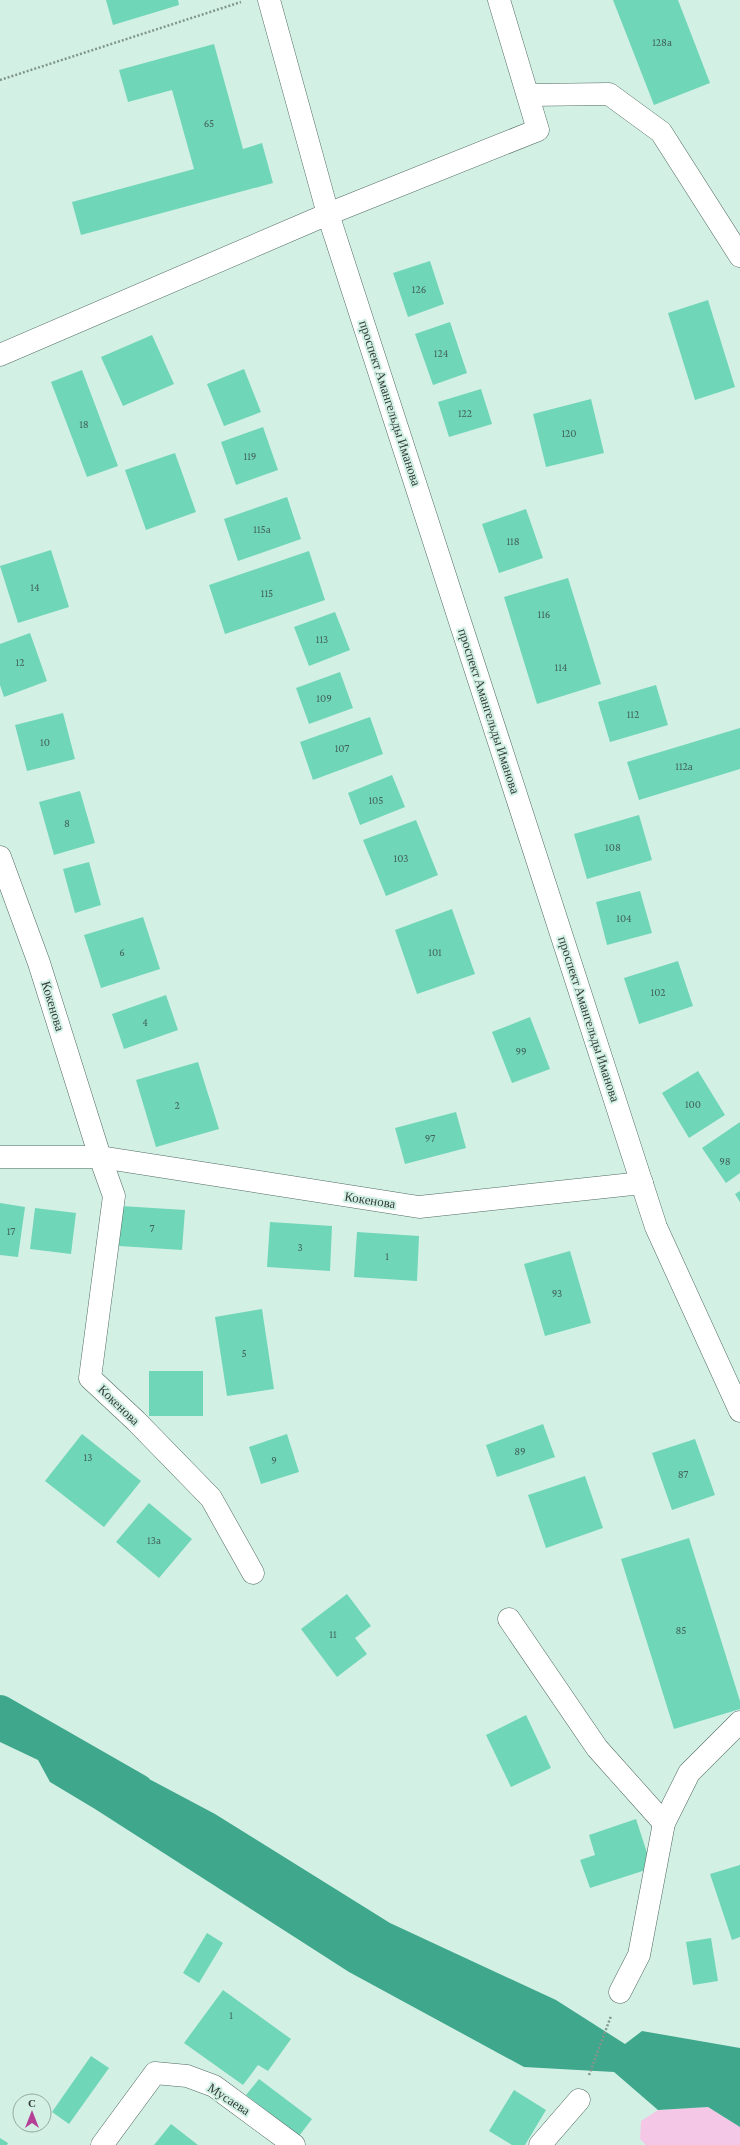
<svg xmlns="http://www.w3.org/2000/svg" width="740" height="2145" font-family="'Crimson Pro',serif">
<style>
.green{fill:#f4c7e6}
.water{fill:#3fa88c}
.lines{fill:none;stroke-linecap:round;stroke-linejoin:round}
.canal{stroke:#3fa88c;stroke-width:32}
.building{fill:#70d6b8}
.minor-casing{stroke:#506a62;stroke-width:23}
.major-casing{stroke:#506a62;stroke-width:23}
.path{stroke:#81958e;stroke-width:2.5;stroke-dasharray:2 2;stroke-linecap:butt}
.minor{stroke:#fff;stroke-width:22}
.major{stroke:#fff;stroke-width:22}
.labels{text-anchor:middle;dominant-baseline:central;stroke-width:4;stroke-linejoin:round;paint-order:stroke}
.number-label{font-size:11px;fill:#42645a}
.street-label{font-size:13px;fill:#323e3a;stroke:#d3f0e5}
</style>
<rect width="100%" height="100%" fill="#d3f0e5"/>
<!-- green -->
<path class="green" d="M708,2107L740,2127V2145H646L640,2139L641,2121L658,2110Z"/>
<!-- water -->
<path class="water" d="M0,1723L84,1765L151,1780L215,1814L390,1923L556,2000L625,2044L642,2031L740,2048V2127L708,2107L658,2110L614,2072L524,2067L349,1972L95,1809L50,1782L38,1760L0,1742Z"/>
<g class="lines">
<!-- canal -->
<path class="canal" d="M0,1711L138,1790"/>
</g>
<!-- building -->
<g class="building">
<path d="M106,0H178L179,5L113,25Z"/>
<path d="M613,0H678L710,83L654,105Z"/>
<path d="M214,44L243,149L262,143L273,183L81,235L72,202L194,169L172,90L128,102L119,70Z"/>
<path d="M430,261L444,304L408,317L393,273Z"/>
<path d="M708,300L735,387L695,400L668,313Z"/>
<path d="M450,322L467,373L433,385L415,334Z"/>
<path d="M152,335L174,384L123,406L101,357Z"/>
<path d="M244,369L261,412L224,426L207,384Z"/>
<path d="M82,370L118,466L87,477L51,382Z"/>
<path d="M481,389L492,424L449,437L438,402Z"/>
<path d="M591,399L604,453L546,467L533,414Z"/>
<path d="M263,427L278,470L236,485L221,442Z"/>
<path d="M175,453L196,512L146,530L125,470Z"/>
<path d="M287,497L301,539L238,561L224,519Z"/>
<path d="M526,509L543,558L499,573L482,524Z"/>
<path d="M51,550L69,607L18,623L0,566Z"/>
<path d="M309,551L325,600L225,634L209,585Z"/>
<path d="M568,578L601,684L537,704L504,597Z"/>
<path d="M335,612L350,650L309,666L294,627Z"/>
<path d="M30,633L47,681L4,697L0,685V644Z"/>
<path d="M340,672L353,708L309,724L296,688Z"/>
<path d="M656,685L668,725L610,742L598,702Z"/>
<path d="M63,713L75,759L27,771L15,725Z"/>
<path d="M370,717L383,754L313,780L300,742Z"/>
<path d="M740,728V769L639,800L627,762Z"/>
<path d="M392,775L405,807L360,825L348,793Z"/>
<path d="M80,791L95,843L54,855L39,802Z"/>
<path d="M639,815L652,860L587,879L574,834Z"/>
<path d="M416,820L438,875L386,896L363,840Z"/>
<path d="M89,862L101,905L75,913L63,869Z"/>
<path d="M640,891L652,933L607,945L596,902Z"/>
<path d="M452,909L475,974L417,994L395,930Z"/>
<path d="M143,917L160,969L101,988L84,935Z"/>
<path d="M678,961L693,1006L639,1024L624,978Z"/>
<path d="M166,995L178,1030L124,1049L112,1014Z"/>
<path d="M530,1017L550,1069L512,1083L492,1032Z"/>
<path d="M198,1062L219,1129L156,1147L136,1080Z"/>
<path d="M698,1071L725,1115L689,1138L662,1093Z"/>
<path d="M456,1112L466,1148L405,1164L395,1128Z"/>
<path d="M740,1122V1173L726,1183L702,1148Z"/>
<path d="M740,1191V1202L735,1194Z"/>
<path d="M0,1203L25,1207L18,1257L0,1255Z"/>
<path d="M121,1206L185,1210L182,1250L119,1246Z"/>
<path d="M35,1208L76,1213L71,1254L30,1249Z"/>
<path d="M270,1222L332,1226L330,1271L267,1267Z"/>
<path d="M357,1232L419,1236L417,1281L354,1277Z"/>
<path d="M570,1251L591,1323L545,1336L524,1264Z"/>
<path d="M262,1309L274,1389L227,1396L215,1317Z"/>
<rect x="149" y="1371" width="54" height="45"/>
<path d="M543,1424L555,1457L497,1477L486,1445Z"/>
<path d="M82,1434L141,1481L104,1527L45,1481Z"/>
<path d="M287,1434L299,1472L261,1484L249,1447Z"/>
<path d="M695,1439L715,1495L672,1510L652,1453Z"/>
<path d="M585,1476L603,1528L546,1548L528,1495Z"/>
<path d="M149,1503L192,1539L159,1578L116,1542Z"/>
<path d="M689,1538L740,1701V1709L674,1729L621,1559Z"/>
<path d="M347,1594L371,1626L355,1638L367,1654L337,1677L301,1629Z"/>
<path d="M526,1715L551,1768L511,1787L486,1735Z"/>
<path d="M636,1819L652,1868L590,1888L580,1860L595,1855L589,1835Z"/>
<path d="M740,1865V1937L732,1940L710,1874Z"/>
<path d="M207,1933L223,1943L199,1983L183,1973Z"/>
<path d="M711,1938L718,1981L693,1985L686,1942Z"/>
<path d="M223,1990L291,2039L268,2071L258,2065L243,2085L184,2043Z"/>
<path d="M91,2056L109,2068L69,2124L52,2112Z"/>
<path d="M259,2079L312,2119L299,2136L246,2095Z"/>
<path d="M514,2090L546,2110L525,2145H512L489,2131Z"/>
<path d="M171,2124L198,2145H154Z"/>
<path d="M0,2138L8,2143L7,2145H0Z"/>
</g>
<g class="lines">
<defs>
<g id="minor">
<path d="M529,95L609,94L661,132L740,256"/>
<path d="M0,355L328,214L538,130L499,0"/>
<path d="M0,857L39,963L100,1157L114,1196L90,1378L136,1421L211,1498L253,1573"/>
<path d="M0,1157H100L419,1207L642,1183"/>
<path d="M509,1619L597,1748L664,1823"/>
<path d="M620,1992L639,1955L664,1823L689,1773L740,1722"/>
<path d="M102,2145L155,2073L187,2076L214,2086L294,2145"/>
<path d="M540,2145L579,2100"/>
</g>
<path id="major" d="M269,0L328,214L656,1227L740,1411"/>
</defs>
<!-- minor casing -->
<use href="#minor" class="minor-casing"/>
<!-- major casing -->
<use href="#major" class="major-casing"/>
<!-- path -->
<g class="path">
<path d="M0,80L241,2"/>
<path d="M589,2075L611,2016"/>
</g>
<!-- minor -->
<use href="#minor" class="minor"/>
<!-- major -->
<use href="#major" class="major"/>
</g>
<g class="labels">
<!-- number labels -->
<g class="number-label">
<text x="662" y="42">128а</text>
<text x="209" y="123">65</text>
<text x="419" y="289">126</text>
<text x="441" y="353">124</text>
<text x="465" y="413">122</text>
<text x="84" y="424">18</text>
<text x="569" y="433">120</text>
<text x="250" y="456">119</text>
<text x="262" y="529">115а</text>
<text x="513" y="541">118</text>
<text x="35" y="587">14</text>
<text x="267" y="593">115</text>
<text x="544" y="614">116</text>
<text x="322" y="639">113</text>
<text x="20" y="662">12</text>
<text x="561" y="667">114</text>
<text x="324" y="698">109</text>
<text x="633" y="714">112</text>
<text x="45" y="742">10</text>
<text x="342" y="748">107</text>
<text x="684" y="766">112а</text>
<text x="376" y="800">105</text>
<text x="67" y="823">8</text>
<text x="613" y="847">108</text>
<text x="401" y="858">103</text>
<text x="624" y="918">104</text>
<text x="122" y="952">6</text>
<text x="435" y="952">101</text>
<text x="658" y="992">102</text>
<text x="145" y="1022">4</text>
<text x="521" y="1051">99</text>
<text x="693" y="1104">100</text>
<text x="177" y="1105">2</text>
<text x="430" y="1138">97</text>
<text x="725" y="1161">98</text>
<text x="152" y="1228">7</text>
<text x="11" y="1231">17</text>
<text x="300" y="1247">3</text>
<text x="387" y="1256">1</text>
<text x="557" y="1293">93</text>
<text x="244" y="1353">5</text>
<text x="520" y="1451">89</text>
<text x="88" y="1457">13</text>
<text x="274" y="1460">9</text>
<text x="683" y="1474">87</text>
<text x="154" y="1540">13а</text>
<text x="681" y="1630">85</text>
<text x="333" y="1634">11</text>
<text x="231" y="2015">1</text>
</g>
<!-- street labels -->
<g class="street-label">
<text transform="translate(390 403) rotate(72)">проспект Амангельды Иманова</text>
<text transform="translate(489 711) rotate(72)">проспект Амангельды Иманова</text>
<text transform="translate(53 1006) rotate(73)">Кокенова</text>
<text transform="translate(589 1019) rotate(72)">проспект Амангельды Иманова</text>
<text transform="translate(370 1200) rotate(9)">Кокенова</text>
<text transform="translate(119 1405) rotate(44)">Кокенова</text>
<text transform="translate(229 2099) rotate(33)">Мусаева</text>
</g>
</g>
<!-- north arrow -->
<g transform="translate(32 2113)"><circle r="19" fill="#d3f0e5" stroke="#93a9a1"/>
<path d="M0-3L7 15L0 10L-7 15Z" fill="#b44098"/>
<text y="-6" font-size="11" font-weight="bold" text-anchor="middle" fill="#323e3a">С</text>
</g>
</svg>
